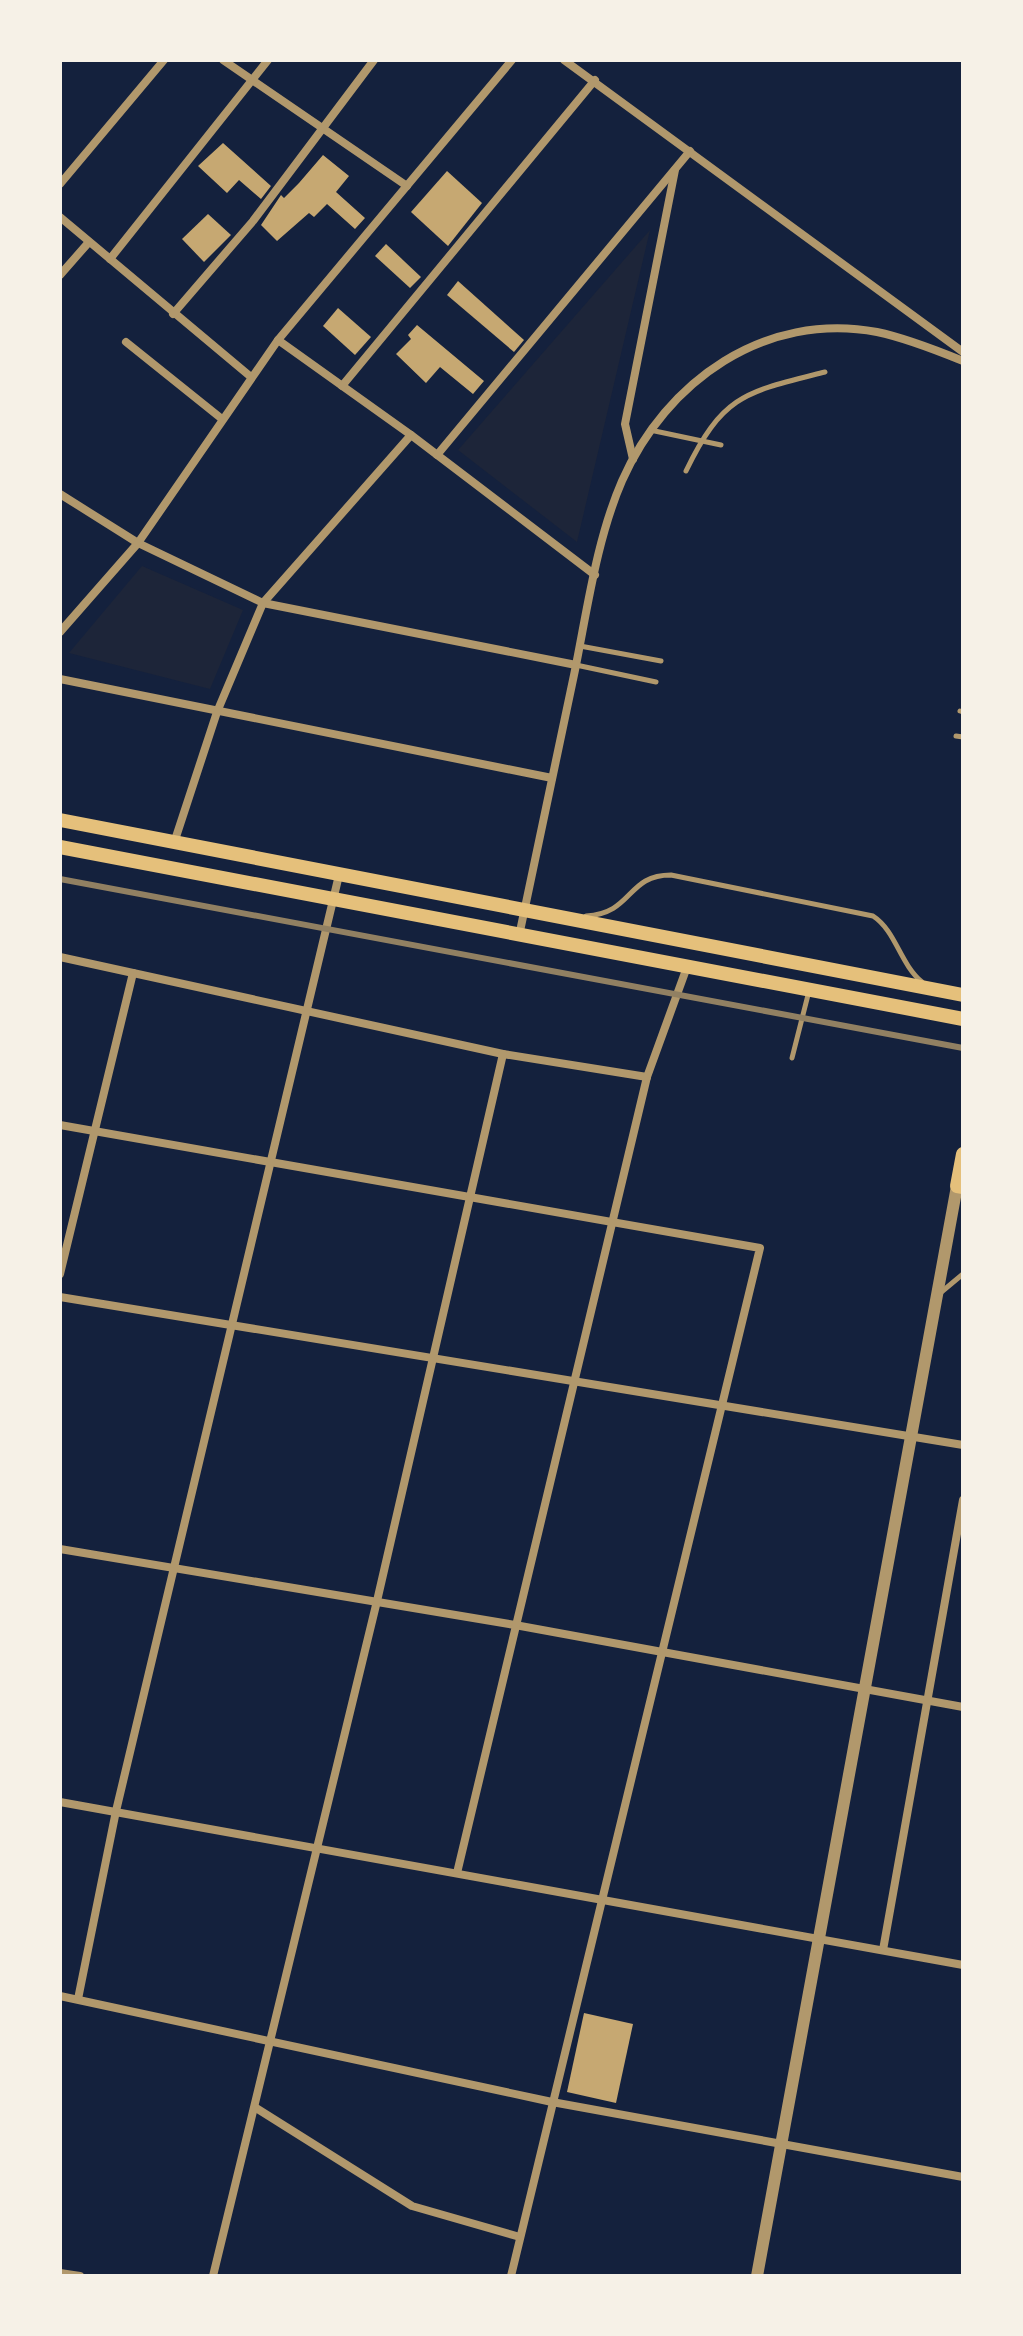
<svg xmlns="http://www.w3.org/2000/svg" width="1023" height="2336" font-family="'Fira Sans',sans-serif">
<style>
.green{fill:#1d2539}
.building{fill:#c6a872}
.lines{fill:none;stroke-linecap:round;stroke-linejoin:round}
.service{stroke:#b1986c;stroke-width:5}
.minor{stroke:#b1986c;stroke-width:8}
.tertiary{stroke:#b1986c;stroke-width:12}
.secondary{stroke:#e5c07b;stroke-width:14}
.rail{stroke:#918062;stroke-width:6}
</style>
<rect width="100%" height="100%" fill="#14213d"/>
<!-- green -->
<g class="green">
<path d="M650,230L577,542L458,450Z"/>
<path d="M142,566L243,610L210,689L69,653Z"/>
</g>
<!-- building -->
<g class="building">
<path d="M223,143L271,186L261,199L239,180L227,193L198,166Z"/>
<path d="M323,155L349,176L336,192L365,218L355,229L327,204L314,217L309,213L277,241L261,225L281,195L284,198L299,183Z"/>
<path d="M447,171L482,203L448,246L411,212Z"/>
<path d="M208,214L231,235L204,262L182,239Z"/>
<path d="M386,244L421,277L410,288L375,256Z"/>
<path d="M458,281L524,340L514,352L447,295Z"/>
<path d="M338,308L371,337L355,355L323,326Z"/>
<path d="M417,325L484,381L473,394L440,367L426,383L396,354L411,339L408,335Z"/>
<path d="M584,2013L633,2024L616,2103L567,2092Z"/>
</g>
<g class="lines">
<!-- service -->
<g class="service">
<path d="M650,430L721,445"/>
<path d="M686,471C723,394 746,392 825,372"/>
<path d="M580,646L661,661"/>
<path d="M576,665L656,682"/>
<path d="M960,711L963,712"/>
<path d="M956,736L963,737"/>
<path d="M586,916C634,913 626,875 671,875L873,916C896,931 900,964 922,982"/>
<path d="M792,1058L809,991"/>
<path d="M939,1294L963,1274"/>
</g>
<!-- minor -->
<g class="minor">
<path d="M223,60L407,186"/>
<path d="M564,60L963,352"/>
<path d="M60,184L164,60"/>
<path d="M60,217L251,377"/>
<path d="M110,259L268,60"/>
<path d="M60,275L89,242"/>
<path d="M173,314L253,221L374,60"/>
<path d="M278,340L411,435L595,575"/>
<path d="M126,342L222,419"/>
<path d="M342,386L595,80"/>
<path d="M437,455L690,151"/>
<path d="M633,459L625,424L675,170"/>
<path d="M60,494L138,543L263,603L576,665"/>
<path d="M60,632L138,543L278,340L512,60"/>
<path d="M60,679L552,778"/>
<path d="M174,843L217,712L263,603L411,435"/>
<path d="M519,936C538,849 556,762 574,675C587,612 596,541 622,481C666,381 765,311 877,332C906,338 936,350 963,361"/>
<path d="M60,957L503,1054L647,1077"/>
<path d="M60,1125L760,1248L511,2276"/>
<path d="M60,1274L133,973"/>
<path d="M60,1297L963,1445"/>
<path d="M60,1549L515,1625L963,1707"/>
<path d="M60,1802L963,1965"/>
<path d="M457,1873L647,1077L687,967"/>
<path d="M883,1950L963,1500"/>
<path d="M60,1996L552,2102L963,2177"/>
<path d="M78,1999L116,1811L339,875"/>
<path d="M256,2108L412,2206L520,2237"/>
<path d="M60,2273L80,2276"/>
<path d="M213,2276L377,1601L503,1054"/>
</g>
<!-- tertiary -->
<path class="tertiary" d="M757,2276L957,1186"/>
<!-- secondary -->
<g class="secondary">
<path d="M60,820L963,995"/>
<path d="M60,847L963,1019"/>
<path d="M963,1154L957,1186L963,1187"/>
</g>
<!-- rail -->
<path class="rail" d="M60,879L963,1048"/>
</g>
<!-- border -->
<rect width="1023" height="2336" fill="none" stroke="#f6f1e7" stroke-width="124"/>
</svg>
